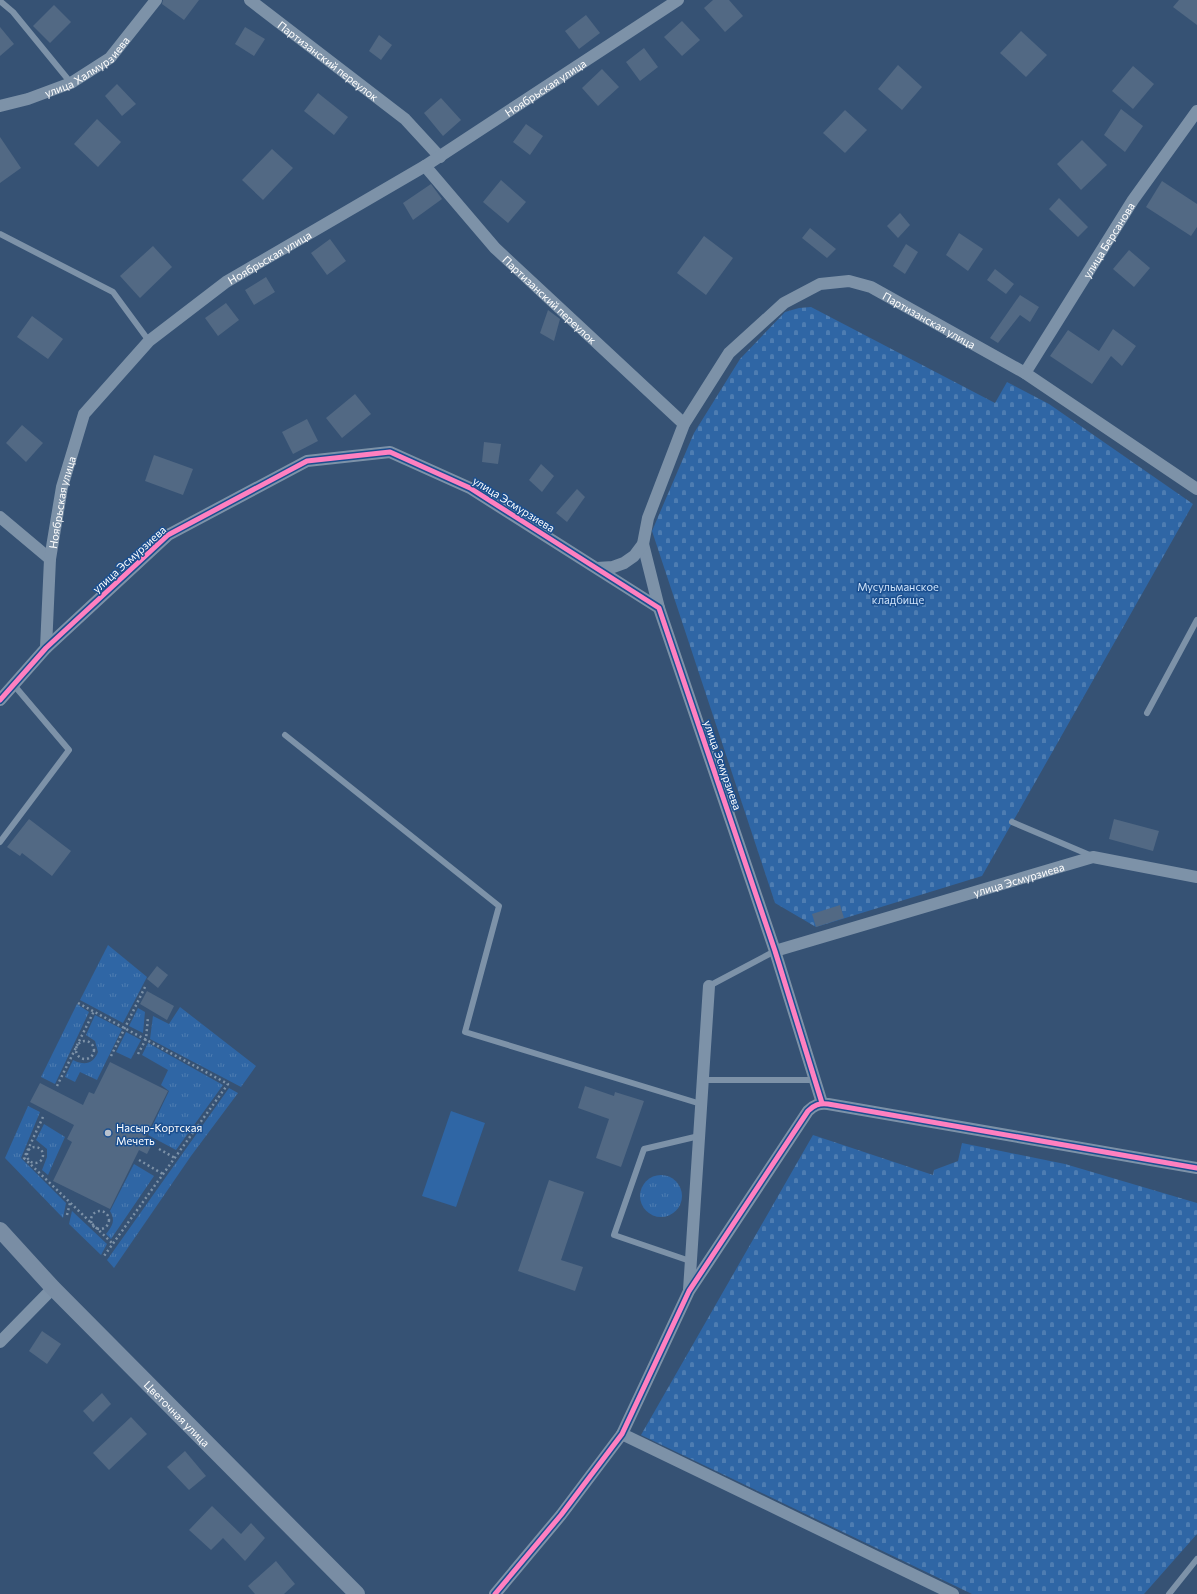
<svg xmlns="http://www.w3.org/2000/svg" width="1197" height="1594" font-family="Commissioner,sans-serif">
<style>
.grass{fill:url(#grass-tufts)}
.cemetery{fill:url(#cemetery-stones)}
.pitch{fill:#2f66a5}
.building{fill:#526984}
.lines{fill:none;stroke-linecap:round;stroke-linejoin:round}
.path{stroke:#7d92a8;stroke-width:2.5;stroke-dasharray:2 3;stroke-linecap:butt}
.lane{stroke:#7d92a8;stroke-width:6}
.street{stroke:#7d92a8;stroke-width:12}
.secondary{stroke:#798da4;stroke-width:16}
.cycleway-casing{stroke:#1b4f8f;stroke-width:8}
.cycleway{stroke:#ff80c0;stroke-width:5}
.poi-dot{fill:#b9c2ce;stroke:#1b4f8f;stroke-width:1.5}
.labels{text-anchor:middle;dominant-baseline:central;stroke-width:3;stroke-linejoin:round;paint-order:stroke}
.street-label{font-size:11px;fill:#fff;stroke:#1b4f8f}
.park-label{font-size:11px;fill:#cfe3fa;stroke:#1b4f8f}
.poi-label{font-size:11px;fill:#fff;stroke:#1b4f8f;text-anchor:start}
</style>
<defs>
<pattern id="grass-tufts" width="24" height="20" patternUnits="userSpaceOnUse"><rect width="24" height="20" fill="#2f66a5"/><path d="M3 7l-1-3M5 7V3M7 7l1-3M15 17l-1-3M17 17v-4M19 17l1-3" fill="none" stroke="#4e7db2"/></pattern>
<pattern id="cemetery-stones" width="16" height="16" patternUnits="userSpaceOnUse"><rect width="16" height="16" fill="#2f66a5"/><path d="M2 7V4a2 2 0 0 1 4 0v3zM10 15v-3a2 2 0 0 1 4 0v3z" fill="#4e7db2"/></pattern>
</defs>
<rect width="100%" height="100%" fill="#365274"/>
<!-- grass -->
<g class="grass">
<path d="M108,945L147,977L123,1023L80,1000Z"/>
<path d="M77,1004L89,1012L55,1084L41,1077Z"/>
<path d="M180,1007L256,1066L241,1087L150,1039L153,1016L169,1024Z"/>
<path d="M138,1008L145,1012L143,1033L129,1026Z"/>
<path d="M95,1015L122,1029L97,1080L80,1072L75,1082L65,1077L73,1060C85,1066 93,1064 98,1052L95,1041L86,1035Z"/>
<path d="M126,1032L141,1040L131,1059L116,1052Z"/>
<path d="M148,1043L223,1085L176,1150L148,1135L169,1091L161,1085L168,1070L142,1055Z"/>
<path d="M229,1088L238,1093L191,1156L114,1268L107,1260Z"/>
<path d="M28,1106L40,1112L21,1158L66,1203L63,1218L5,1158Z"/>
<path d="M44,1124L65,1137L48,1175L42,1170L47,1157V1149L36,1140Z"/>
<path d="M134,1164L154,1176L111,1239L106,1234C112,1226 116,1221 110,1211Z"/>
<circle cx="661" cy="1196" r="21"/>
<path d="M72,1211L107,1244L101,1255L69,1224Z"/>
</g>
<!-- cemetery -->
<g class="cemetery">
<path d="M811,307L995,403L1007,382L1049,404L1193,504L982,876L816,927L775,903L652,531L694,433L740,359L785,312L799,308Z"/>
<path d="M813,1135L933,1175L934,1170L958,1161L962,1143L1065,1164L1197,1203V1534L1144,1594H972L641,1435Z"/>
</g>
<!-- pitch -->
<path class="pitch" d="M451,1111L485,1123L456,1207L422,1196Z"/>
<!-- building -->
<g class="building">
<path d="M163,0H199L184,20L162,4Z"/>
<path d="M713,0H729L743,16L725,32L704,8Z"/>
<path d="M1179,0H1197V25L1173,7Z"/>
<path d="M54,5L71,22L50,43L33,26Z"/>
<path d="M586,15L600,33L579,49L565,31Z"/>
<path d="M682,21L700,40L682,56L664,37Z"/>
<path d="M0,27L14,44L0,56Z"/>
<path d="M245,27L265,39L254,56L235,44Z"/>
<path d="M1021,31L1047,55L1026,77L1000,53Z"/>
<path d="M379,35L392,45L381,60L369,51Z"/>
<path d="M644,48L658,67L640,81L626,62Z"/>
<path d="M898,65L922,87L902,110L878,89Z"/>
<path d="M1133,66L1154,84L1133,109L1112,91Z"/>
<path d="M602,69L619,87L598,106L582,88Z"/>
<path d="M117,84L136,104L122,116L105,96Z"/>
<path d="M318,93L348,117L334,135L304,111Z"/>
<path d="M441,98L461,120L443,136L424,113Z"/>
<path d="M1121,109L1143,126L1125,152L1104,135Z"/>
<path d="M845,110L867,130L845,153L823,133Z"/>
<path d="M97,119L121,142L98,167L74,144Z"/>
<path d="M526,124L543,136L530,155L513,142Z"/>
<path d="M0,137L21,168L0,183Z"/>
<path d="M1082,140L1107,165L1081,190L1057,164Z"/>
<path d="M272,149L293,168L263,200L242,180Z"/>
<path d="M501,180L526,202L508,223L483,202Z"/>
<path d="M1162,181L1197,204V227L1191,236L1146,207Z"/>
<path d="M431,184L442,199L413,220L403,203Z"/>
<path d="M1059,198L1088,227L1078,237L1049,209Z"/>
<path d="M900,213L910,225L898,238L887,226Z"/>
<path d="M810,228L836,249L827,258L802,238Z"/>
<path d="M959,233L983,249L968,271L946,255Z"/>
<path d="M704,236L733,258L706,295L677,273Z"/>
<path d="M330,239L346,261L327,275L311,253Z"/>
<path d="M906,244L918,252L905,274L893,266Z"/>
<path d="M153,246L172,267L140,298L120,276Z"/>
<path d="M1129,250L1150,268L1134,287L1113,269Z"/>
<path d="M995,269L1014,284L1006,294L987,280Z"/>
<path d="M266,277L275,292L254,305L245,290Z"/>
<path d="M1020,295L1039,307L1030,322L1020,315L998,343L990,338Z"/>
<path d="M226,303L239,320L218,336L205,318Z"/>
<path d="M548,310L560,319L554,341L540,333Z"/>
<path d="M32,316L63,339L48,359L17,337Z"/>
<path d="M1113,329L1136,346L1122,366L1111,356L1092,384L1050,356L1068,330L1099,351Z"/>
<path d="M355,394L371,414L342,438L326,418Z"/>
<path d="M307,419L318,441L293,454L282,432Z"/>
<path d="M22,425L43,443L26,462L6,443Z"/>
<path d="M484,442L501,444L498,464L482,462Z"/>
<path d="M154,455L193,469L183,495L145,481Z"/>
<path d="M541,464L554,476L542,492L529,480Z"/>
<path d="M577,489L585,497L567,522L556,513Z"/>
<path d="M29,819L71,851L52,876L22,853L20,856L7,847Z"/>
<path d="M1114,819L1159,831L1153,851L1109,839Z"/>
<path d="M840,905L844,918L816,927L812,914Z"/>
<path d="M157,966L168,975L158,988L147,979Z"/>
<path d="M147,991L174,1006L167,1020L140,1004Z"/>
<path d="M110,1062L168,1091L144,1140L152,1144L147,1154L139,1150L110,1209L53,1181L72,1142L67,1139L74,1125L30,1102L40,1083L83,1105L89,1092L94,1094Z"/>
<path d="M585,1086L614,1096L615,1092L644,1101L621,1167L596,1158L609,1119L578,1108Z"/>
<path d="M549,1180L584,1192L561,1260L583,1267L575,1291L518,1271Z"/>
<path d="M42,1331L61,1344L47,1364L29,1351Z"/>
<path d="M102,1393L111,1404L93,1422L83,1411Z"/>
<path d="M131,1417L147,1434L109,1470L93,1453Z"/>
<path d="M185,1451L206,1476L189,1490L167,1467Z"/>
<path d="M212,1506L241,1534L251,1523L265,1538L245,1561L223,1538L211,1550L189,1530Z"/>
<path d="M276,1561L295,1584L284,1594H255L248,1586Z"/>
</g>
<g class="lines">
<!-- path -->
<g class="path">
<path d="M78,1003L228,1084L104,1256"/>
<circle cx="85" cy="1050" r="9"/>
<path d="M138,1054L146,1039L148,1017"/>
<path d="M111,1056L146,985"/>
<path d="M57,1086L94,1011"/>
<path d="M43,1117L24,1158L113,1244"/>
<circle cx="35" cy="1155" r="8"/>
<path d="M159,1149L175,1158"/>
<path d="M139,1160L163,1174"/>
<circle cx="100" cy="1220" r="9"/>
<path d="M67,1215L70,1203"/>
</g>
<!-- lane -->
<g class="lane">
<path d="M0,1L13,12L71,83"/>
<path d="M0,234L113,292L149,341"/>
<path d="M1147,713L1197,620"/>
<path d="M285,735L499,906L465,1032L701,1104"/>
<path d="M1012,822L1092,856"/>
<path d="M0,842L69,750L13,684"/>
<path d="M709,986L775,951"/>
<path d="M702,1080H815"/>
<path d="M690,1261L614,1235L644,1149L699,1136"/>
<path d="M1169,1594L1197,1559"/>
</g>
<!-- street -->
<g class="street">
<path id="s1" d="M250,0L405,119L440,157"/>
<path id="s2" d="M0,106L28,99L71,83L110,58L156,0"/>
<path id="s3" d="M425,166L495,248L684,424"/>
<path id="s4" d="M1025,373L1133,200L1197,111"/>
<path d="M0,517L50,559"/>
<path d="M643,544L659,608"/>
<path id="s5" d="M597,568L613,567L624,563L634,556L643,544L648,518L684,424L729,353L784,303L820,284L849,281L871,287L1025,373L1197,489"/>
<path id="s6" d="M46,648L50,559L62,487L84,414L149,341L226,282L425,166L678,0"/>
<path d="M0,700L46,648L168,535L307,461L390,452L470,488L659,608L775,951L822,1103"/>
<path id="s7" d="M775,951L1093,857L1197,877"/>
<path d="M689,1290L709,986"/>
<path d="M0,1342L53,1288"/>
<path d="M622,1434L953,1594"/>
<path d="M495,1594L561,1515L622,1434L689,1291L808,1111C814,1105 819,1103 828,1104L1197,1168"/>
</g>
<!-- secondary -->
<path class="secondary" id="s8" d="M0,1230L53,1288L357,1594"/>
<defs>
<g id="cycleway">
<path d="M0,700L46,648L168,535L307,461L390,452L470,488L659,608L775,951L822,1103"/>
<path d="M495,1594L561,1515L622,1434L689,1291L808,1111C814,1105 819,1103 828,1104L1197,1168"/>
</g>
</defs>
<!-- cycleway casing -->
<use href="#cycleway" class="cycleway-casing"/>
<!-- cycleway -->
<use href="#cycleway" class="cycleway"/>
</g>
<!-- markers -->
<circle class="poi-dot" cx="108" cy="1133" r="4"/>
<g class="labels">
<!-- street labels -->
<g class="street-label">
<text stroke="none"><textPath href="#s1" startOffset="99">Партизанский переулок</textPath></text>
<text stroke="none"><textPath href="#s2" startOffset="97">улица Халмурзиева</textPath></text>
<text stroke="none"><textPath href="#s6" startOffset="807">Ноябрьская улица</textPath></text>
<text stroke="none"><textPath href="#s4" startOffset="157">улица Берсанова</textPath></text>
<text stroke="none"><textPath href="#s6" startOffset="483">Ноябрьская улица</textPath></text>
<text stroke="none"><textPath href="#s3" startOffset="183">Партизанский переулок</textPath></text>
<text stroke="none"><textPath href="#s5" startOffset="500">Партизанская улица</textPath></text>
<text stroke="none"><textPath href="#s6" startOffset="147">Ноябрьская улица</textPath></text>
<text transform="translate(514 504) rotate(32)">улица Эсмурзиева</text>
<text transform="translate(129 559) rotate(-42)">улица Эсмурзиева</text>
<text transform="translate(723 765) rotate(71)">улица Эсмурзиева</text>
<text stroke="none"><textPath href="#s7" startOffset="254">улица Эсмурзиева</textPath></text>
<text stroke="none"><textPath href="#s8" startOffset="255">Цветочная улица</textPath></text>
</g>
<!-- park labels -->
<g class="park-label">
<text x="898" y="586">Мусульманское<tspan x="898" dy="13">кладбище</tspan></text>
</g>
<!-- poi labels -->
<g class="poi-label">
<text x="116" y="1127">Насыр-Кортская<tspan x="116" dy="13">Мечеть</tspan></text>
</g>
</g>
</svg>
